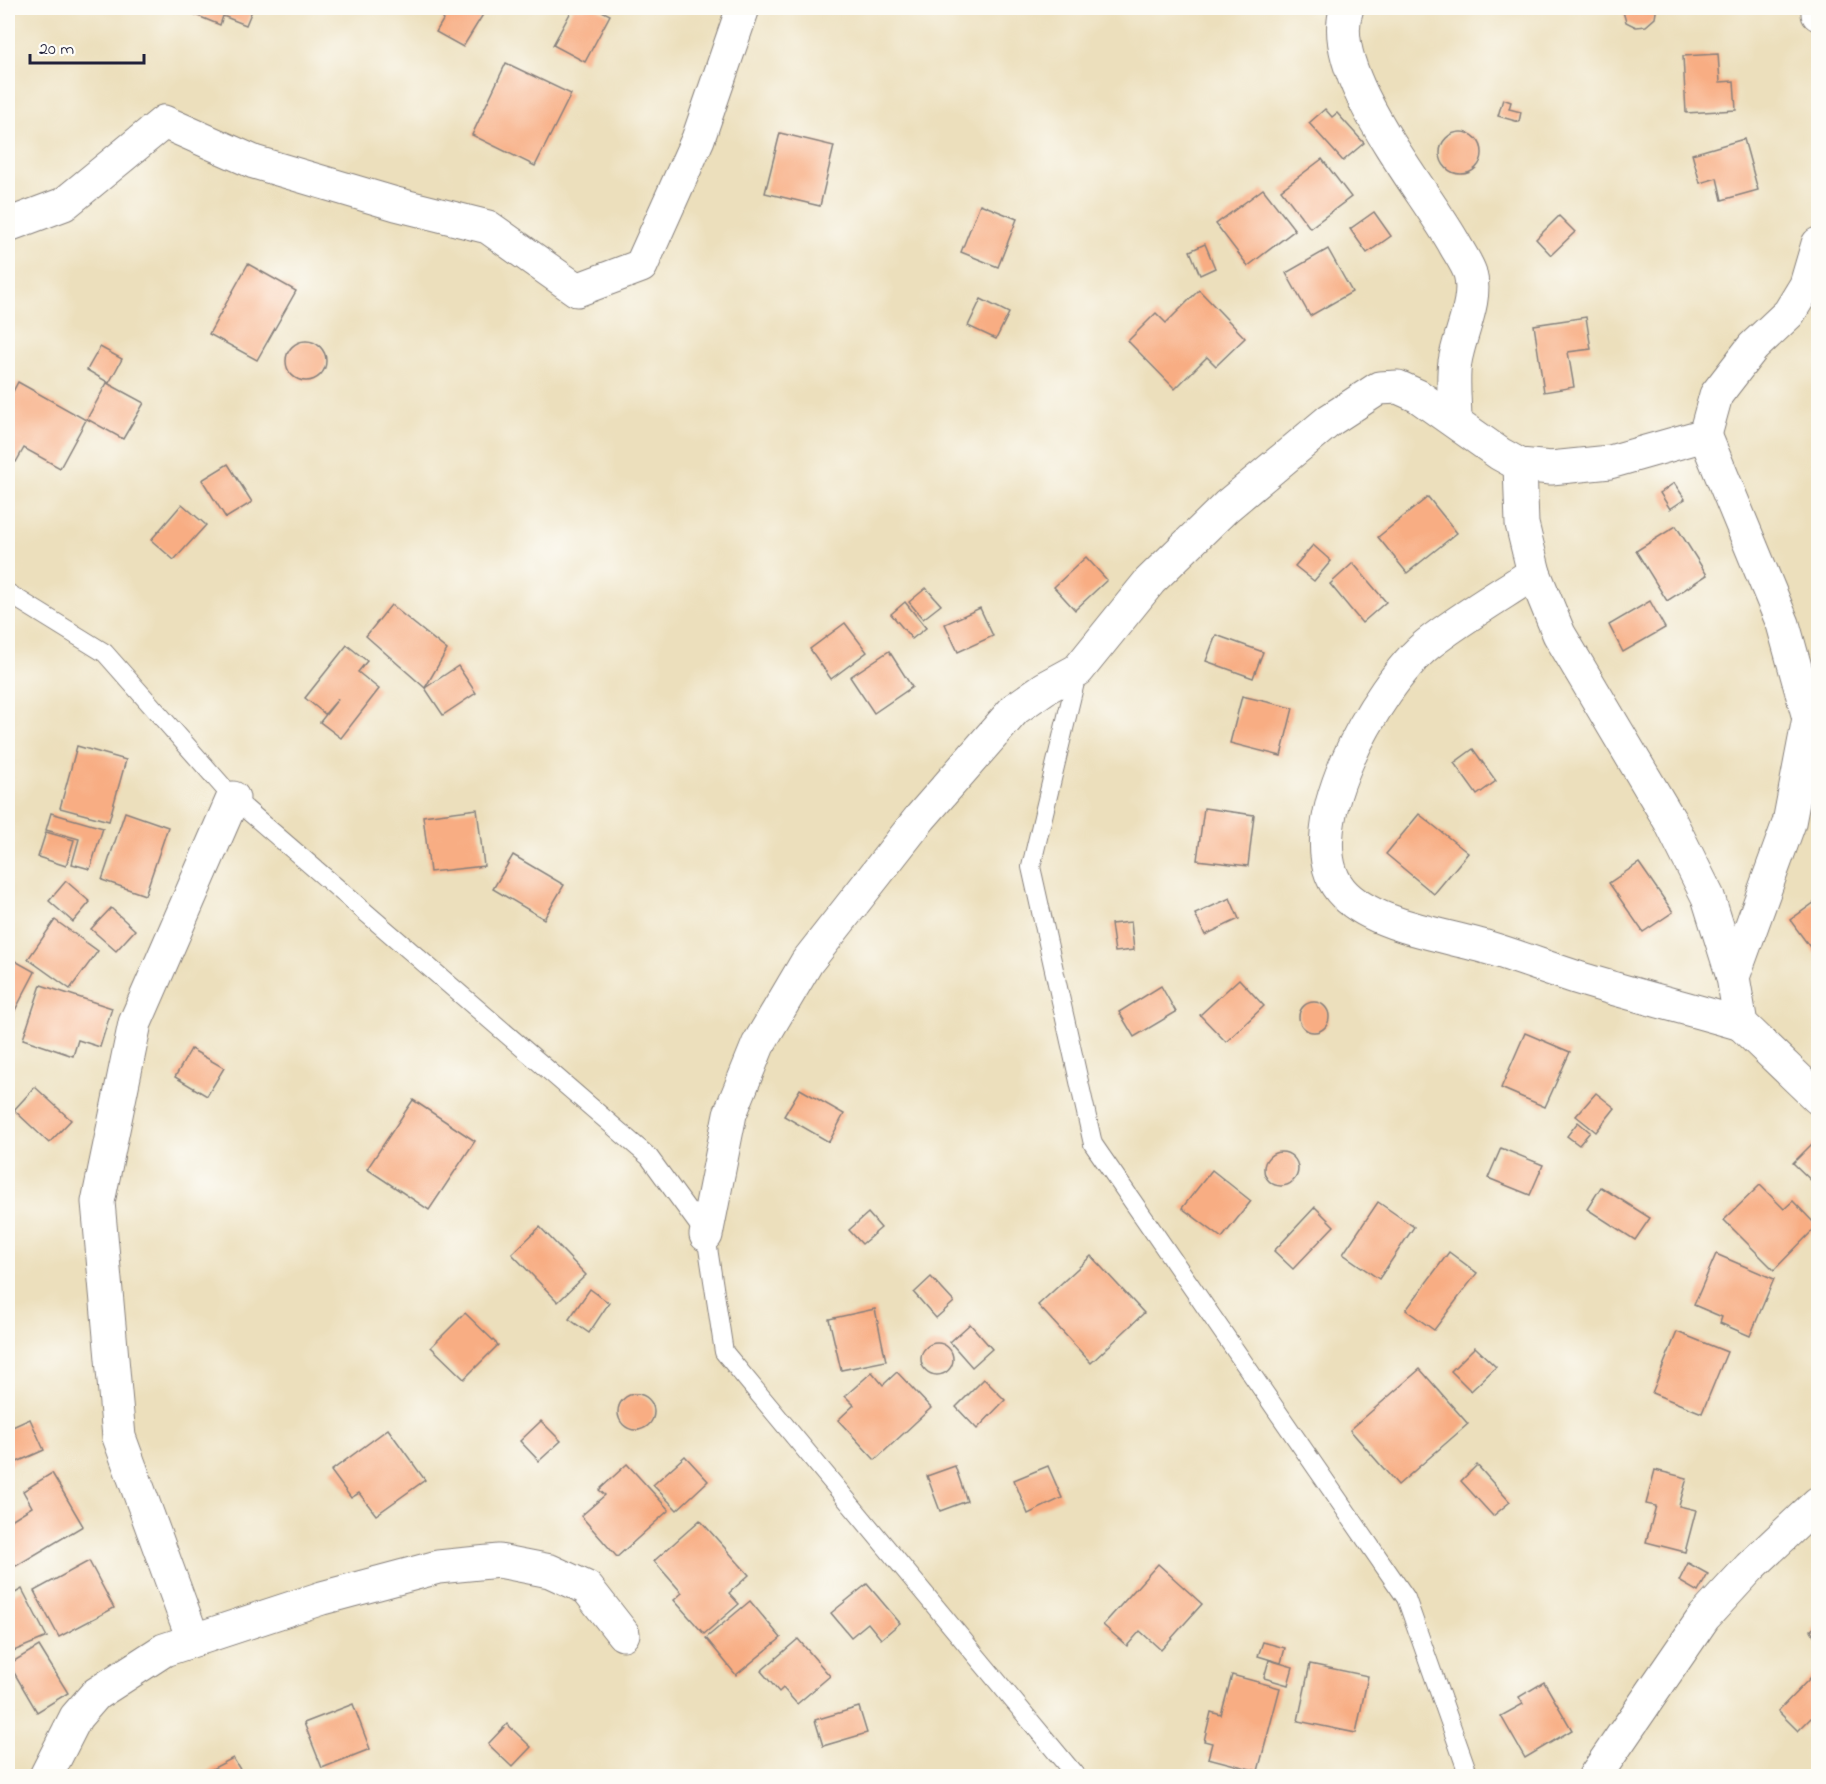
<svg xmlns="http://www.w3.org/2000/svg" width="1826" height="1784" font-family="'Indie Flower',sans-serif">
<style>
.building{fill:#f8ad83}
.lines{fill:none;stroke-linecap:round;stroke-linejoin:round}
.service-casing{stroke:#87807c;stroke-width:20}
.minor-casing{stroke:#87807c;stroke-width:35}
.service{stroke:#fff;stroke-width:18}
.minor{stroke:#fff;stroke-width:33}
</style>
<rect width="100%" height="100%" fill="#fdfcf7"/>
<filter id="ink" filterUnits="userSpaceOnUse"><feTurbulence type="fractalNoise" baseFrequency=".0167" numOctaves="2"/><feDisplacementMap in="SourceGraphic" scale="12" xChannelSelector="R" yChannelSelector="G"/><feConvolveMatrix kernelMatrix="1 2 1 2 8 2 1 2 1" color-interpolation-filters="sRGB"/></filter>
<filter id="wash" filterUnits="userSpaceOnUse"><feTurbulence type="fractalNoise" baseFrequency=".008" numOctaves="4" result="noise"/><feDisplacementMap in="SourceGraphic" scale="24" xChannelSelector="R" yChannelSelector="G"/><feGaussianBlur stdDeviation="1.35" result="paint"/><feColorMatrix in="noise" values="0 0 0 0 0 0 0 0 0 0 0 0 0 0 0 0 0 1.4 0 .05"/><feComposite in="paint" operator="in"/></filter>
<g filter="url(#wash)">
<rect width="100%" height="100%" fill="#ecdfbc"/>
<g id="blocks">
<!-- building -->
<g class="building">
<path d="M195,8H253L246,25L223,16L220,25L193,14Z"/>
<path d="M450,8H487L463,47L436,32Z"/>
<path d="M573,8H596L610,15L585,62L553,45Z"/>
<path d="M1622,8H1656V12L1655,18L1646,26L1636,27L1626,22Z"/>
<path d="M1718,54L1720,82L1734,81L1736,110L1686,113L1683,56Z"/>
<path d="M506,63L571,94L535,166L472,135Z"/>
<path d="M1503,99L1511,102L1509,109L1521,112L1519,122L1498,116Z"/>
<path d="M1325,109L1332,117L1337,113L1364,143L1343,161L1309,123Z"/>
<circle cx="1461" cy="153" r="21"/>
<path d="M780,133L834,146L820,206L765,193Z"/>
<path d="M1744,139L1758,190L1722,200L1717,178L1700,183L1692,154Z"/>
<path d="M1322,159L1351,197L1310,228L1281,190Z"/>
<path d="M1263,189L1295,230L1248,266L1216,224Z"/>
<path d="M980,204L1017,219L998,267L961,252Z"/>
<path d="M1374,212L1391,236L1367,253L1350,229Z"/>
<path d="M1559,216L1575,232L1551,255L1536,239Z"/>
<path d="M1205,244L1215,268L1200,275L1190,251Z"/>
<path d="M1328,249L1352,292L1310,316L1286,273Z"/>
<path d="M248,264L296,291L257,360L209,334Z"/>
<path d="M1199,290L1245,338L1216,366L1207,357L1175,389L1128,341L1156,313L1166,323Z"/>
<path d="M981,299L1009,313L996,339L968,326Z"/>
<path d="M1586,317L1591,349L1568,352L1574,387L1544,392L1534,325Z"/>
<circle cx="306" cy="361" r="20"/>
<path d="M100,347L122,359L109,383L87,370Z"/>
<path d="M18,382L86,420L60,468L24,448L16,462L8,458V401Z"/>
<path d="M107,383L144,403L123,439L87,419Z"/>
<path d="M228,464L252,502L226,518L202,480Z"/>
<path d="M1674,483L1685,499L1670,509L1660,493Z"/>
<path d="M1428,497L1457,533L1407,573L1378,537Z"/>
<path d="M182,504L206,525L174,560L151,540Z"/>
<path d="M1676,526L1707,575L1667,601L1636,551Z"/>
<path d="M1313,545L1331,561L1314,581L1295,566Z"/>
<path d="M1086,557L1107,580L1075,610L1054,587Z"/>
<path d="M1353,563L1386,602L1362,623L1330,584Z"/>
<path d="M926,588L941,605L923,619L909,602Z"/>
<path d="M1650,601L1665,628L1623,652L1609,625Z"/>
<path d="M905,602L926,628L912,639L891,614Z"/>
<path d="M391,605L447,650L425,688L458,666L476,693L443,715L425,688L366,636Z"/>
<path d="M980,608L993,636L958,652L945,624Z"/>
<path d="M845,623L867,652L831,679L810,649Z"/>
<path d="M1216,635L1263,652L1253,678L1206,661Z"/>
<path d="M347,645L367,661L358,672L379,689L341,738L320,722L338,699L325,714L305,698Z"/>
<path d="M889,651L912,687L874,713L850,677Z"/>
<path d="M1242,696L1293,708L1281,756L1230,743Z"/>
<path d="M77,746L126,760L109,821L60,808Z"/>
<path d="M1473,749L1496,781L1477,795L1454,763Z"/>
<path d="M1204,808L1254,815L1248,866L1197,860Z"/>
<path d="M477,809L484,866L430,872L423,816Z"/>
<path d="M125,812L168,827L145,895L102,880Z"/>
<path d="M51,813L103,828L90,869L72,864L79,839L46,830Z"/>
<path d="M1419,814L1468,853L1434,894L1386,854Z"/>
<path d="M46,832L74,840L66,866L38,857Z"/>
<path d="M513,855L564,885L544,919L493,889Z"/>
<path d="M1639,863L1673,912L1643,932L1609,883Z"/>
<path d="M66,881L90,902L73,922L49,901Z"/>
<path d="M1230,898L1239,919L1205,935L1195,914Z"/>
<path d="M1818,900V952L1815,954L1790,920Z"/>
<path d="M111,908L135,930L116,951L91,929Z"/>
<path d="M55,920L98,951L70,989L28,959Z"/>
<path d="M1131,922L1134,950L1115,952L1111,924Z"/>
<path d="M8,957L35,972L12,1016L8,1014Z"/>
<path d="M1239,979L1264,1006L1226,1042L1200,1015Z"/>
<path d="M41,985L112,1008L100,1047L78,1040L73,1056L23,1039Z"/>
<path d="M1161,986L1176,1012L1134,1037L1119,1012Z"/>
<circle cx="1314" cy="1017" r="15"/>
<path d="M1525,1033L1570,1052L1545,1107L1501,1088Z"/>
<path d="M191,1049L224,1068L207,1096L175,1077Z"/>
<path d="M35,1087L71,1120L49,1143L14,1110Z"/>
<path d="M800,1089L844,1114L829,1142L784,1116Z"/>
<path d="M1596,1093L1615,1108L1596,1132L1576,1116Z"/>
<path d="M413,1100L475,1141L429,1210L367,1169Z"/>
<path d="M1578,1122L1590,1132L1579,1145L1567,1136Z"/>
<path d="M1812,1144L1818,1150V1187L1793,1163Z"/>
<path d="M1501,1148L1543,1165L1530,1195L1488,1178Z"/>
<circle cx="1281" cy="1169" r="17"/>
<path d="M1212,1170L1251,1201L1222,1238L1182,1208Z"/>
<path d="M1760,1185L1784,1209L1793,1201L1817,1226L1774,1270L1724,1220Z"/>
<path d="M1601,1187L1650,1218L1635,1240L1587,1209Z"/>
<path d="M1378,1202L1414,1227L1379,1279L1343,1254Z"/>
<path d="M1315,1207L1334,1226L1293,1269L1274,1251Z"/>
<path d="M868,1213L881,1228L862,1244L849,1230Z"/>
<path d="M540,1227L586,1275L558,1302L512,1254Z"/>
<path d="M1449,1252L1477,1273L1434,1330L1406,1310Z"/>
<path d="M1716,1254L1774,1279L1750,1336L1720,1323L1722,1317L1694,1305Z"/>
<path d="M1091,1256L1144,1313L1091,1363L1038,1305Z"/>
<path d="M931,1277L954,1302L936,1318L914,1293Z"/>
<path d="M590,1289L609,1303L589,1333L569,1319Z"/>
<path d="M875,1309L886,1361L841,1370L829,1319Z"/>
<path d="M465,1313L498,1345L464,1379L431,1347Z"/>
<path d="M970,1324L992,1349L972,1367L950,1342Z"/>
<path d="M1677,1332L1727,1352L1702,1413L1652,1393Z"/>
<circle cx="937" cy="1359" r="16"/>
<path d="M1475,1347L1496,1367L1471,1391L1451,1371Z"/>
<path d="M1420,1369L1468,1424L1398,1485L1350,1430Z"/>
<path d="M872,1372L883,1385L897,1372L931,1408L875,1460L838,1420L854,1405L845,1396Z"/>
<path d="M984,1379L1005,1400L977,1429L956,1407Z"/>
<circle cx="636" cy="1412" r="18"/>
<path d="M30,1419L44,1450L8,1466V1429Z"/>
<path d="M541,1421L561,1441L539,1461L520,1441Z"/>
<path d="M388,1429L425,1480L376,1515L359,1493L351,1498L331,1471Z"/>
<path d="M685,1456L708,1481L677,1510L653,1485Z"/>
<path d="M627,1464L669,1510L617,1557L581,1516L605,1495L599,1490Z"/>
<path d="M1477,1465L1510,1502L1493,1516L1461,1481Z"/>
<path d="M955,1466L967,1501L940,1511L927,1476Z"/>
<path d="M1048,1466L1062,1498L1028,1514L1014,1480Z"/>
<path d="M1655,1470L1687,1478L1679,1506L1696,1510L1685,1552L1646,1542L1656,1506L1646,1504Z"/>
<path d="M52,1473L83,1526L16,1566L8,1551V1522L32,1507L23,1491Z"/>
<path d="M700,1520L749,1575L729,1593L739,1604L704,1634L674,1600L682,1593L654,1561Z"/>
<path d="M89,1561L114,1608L59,1637L34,1591Z"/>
<path d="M1688,1563L1708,1574L1698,1592L1679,1581Z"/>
<path d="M1158,1564L1202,1604L1161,1650L1140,1631L1127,1646L1103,1625Z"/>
<path d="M867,1584L900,1623L881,1639L868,1623L851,1637L831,1613Z"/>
<path d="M22,1589L47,1637L11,1652L13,1655L8,1658V1619L12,1616L8,1607V1597Z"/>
<path d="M750,1601L781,1638L736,1675L706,1638Z"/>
<path d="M1818,1625V1642L1811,1630Z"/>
<path d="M798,1639L830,1676L797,1704L783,1688L779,1692L761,1671Z"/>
<path d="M1263,1642L1285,1648L1281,1663L1258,1656Z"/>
<path d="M39,1646L68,1693L37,1712L9,1664Z"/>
<path d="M1269,1660L1293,1667L1288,1685L1264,1678Z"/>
<path d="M1310,1664L1368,1676L1356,1733L1298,1721Z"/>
<path d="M1814,1674L1818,1678V1711L1798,1731L1778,1711Z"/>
<path d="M1232,1675L1280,1688L1258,1771L1208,1758L1212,1743L1204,1741L1211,1712L1221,1715Z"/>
<path d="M1544,1682L1572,1730L1525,1758L1501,1716L1523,1704L1519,1697Z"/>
<path d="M353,1704L370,1749L322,1768L304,1723Z"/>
<path d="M859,1707L867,1733L823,1746L815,1720Z"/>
<path d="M507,1724L531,1747L512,1767L488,1744Z"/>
<path d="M233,1758L244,1776H208L206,1772Z"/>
<path d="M1309,1771L1343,1775V1776H1308Z"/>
</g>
</g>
</g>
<g filter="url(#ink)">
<use href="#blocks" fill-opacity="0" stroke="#87807c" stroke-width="1.5"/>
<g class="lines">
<defs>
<g id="service">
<path d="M8,593L105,653L233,798L649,1157L706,1235L724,1352L1076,1776"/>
<path d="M1078,670L1031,867L1093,1144L1406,1598L1469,1776"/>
</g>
<g id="minor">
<path d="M1347,8C1323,71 1425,190 1455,245C1460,254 1467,264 1470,273C1478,301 1459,334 1455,362C1452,380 1455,402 1455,421"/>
<path d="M1818,8V14"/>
<path d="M8,225L64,204L164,122L254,162L396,204L488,227L577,290L641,266L698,139L743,8"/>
<path d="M1705,435L1783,624L1809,718L1789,823L1733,977L1741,1024L1818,1098"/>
<path d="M1520,465L1522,524L1534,573L1559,634L1670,821L1708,897L1733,977"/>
<path d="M1534,573C1499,596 1461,618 1428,644C1379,683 1287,839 1345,895C1378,927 1446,935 1489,948C1522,958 1555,971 1588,981C1638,996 1690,1009 1741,1024"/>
<path d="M706,1235L730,1114L758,1045L807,962L920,818L1015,709L1045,688L1078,670L1150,581L1227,506L1330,420L1379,388L1398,387L1418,396L1500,454L1520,465L1551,468L1610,462L1705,435L1716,395L1753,347L1789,313L1806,285L1818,244"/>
<path d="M193,1639L119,1437L98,1202L135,1023L233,798"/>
<path d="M46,1776L76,1717L96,1694L164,1650L322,1598L438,1567L499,1561L550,1571L587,1588L623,1634"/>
<path d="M1595,1776L1704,1617L1750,1567L1818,1503"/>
</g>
</defs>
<!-- service casing -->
<use href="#service" class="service-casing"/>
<!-- minor casing -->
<use href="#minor" class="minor-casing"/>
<!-- service -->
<use href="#service" class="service"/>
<!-- minor -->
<use href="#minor" class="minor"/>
</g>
</g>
<!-- margin -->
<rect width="1826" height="1784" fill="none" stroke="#fdfcf7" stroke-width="30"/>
<!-- scale -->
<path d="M30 54v9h114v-9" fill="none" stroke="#22223b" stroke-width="3"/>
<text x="39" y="54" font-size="18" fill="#22223b" stroke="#fdfcf7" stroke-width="4.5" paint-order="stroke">20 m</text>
</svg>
